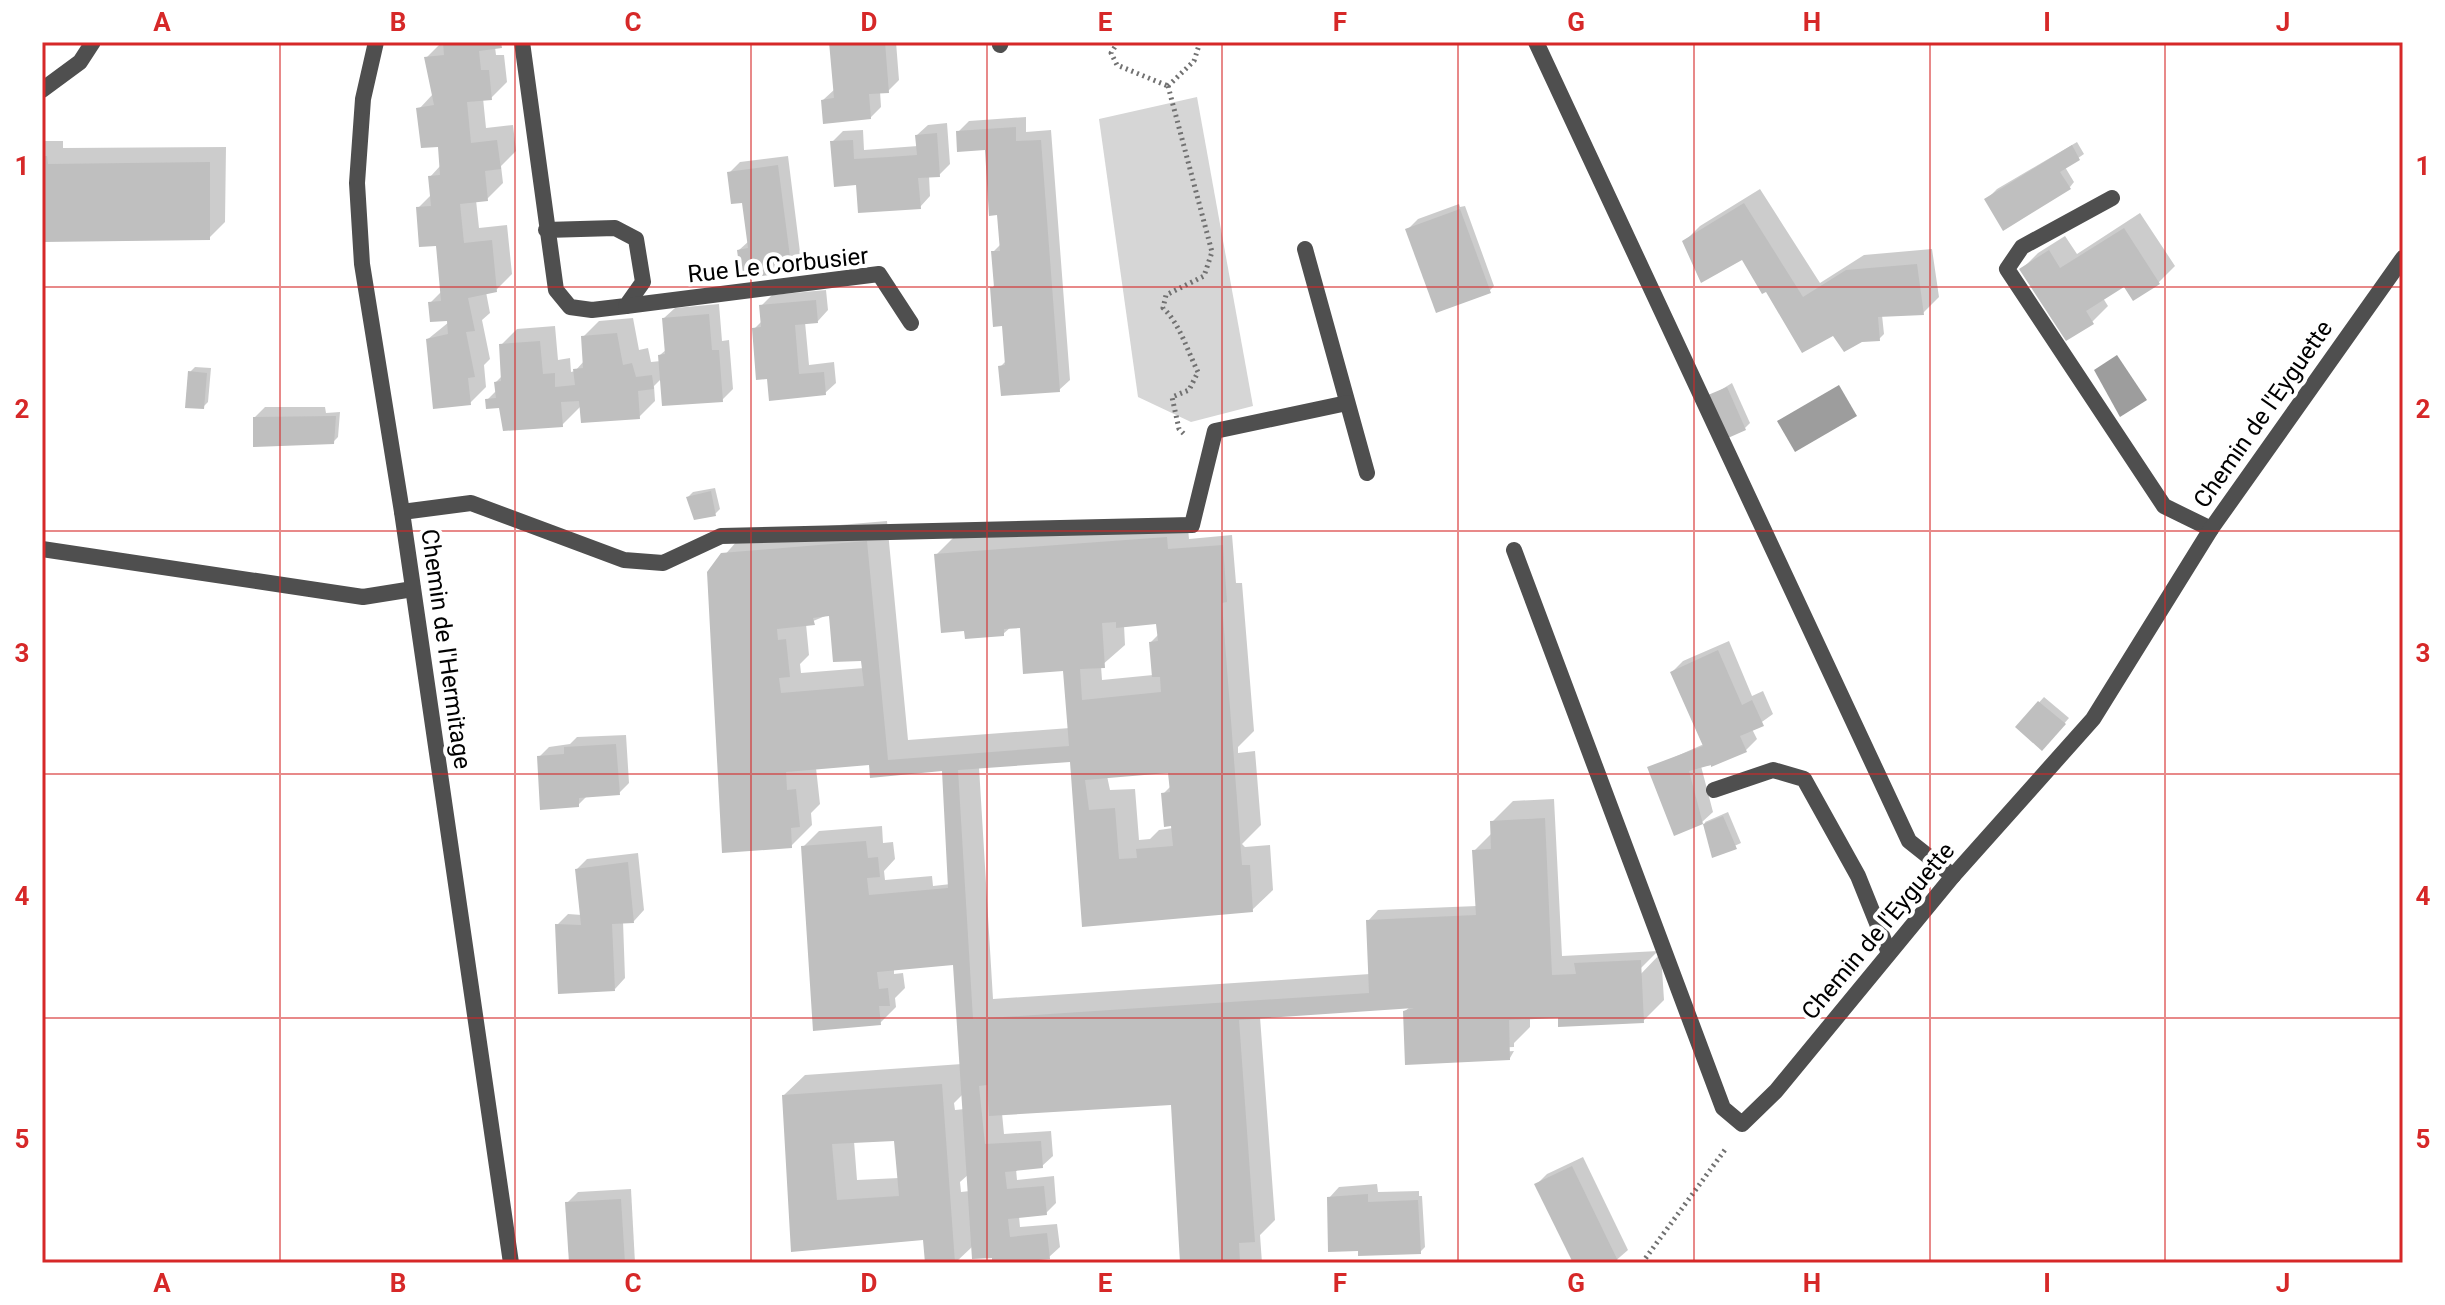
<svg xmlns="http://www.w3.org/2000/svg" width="2445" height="1305" font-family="Roboto,sans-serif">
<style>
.green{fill:#d6d6d6}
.water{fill:#9d9d9d}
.shadow{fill:#0003;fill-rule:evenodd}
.building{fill:#bfbfbf;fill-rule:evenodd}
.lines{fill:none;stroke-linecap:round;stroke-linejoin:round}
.path{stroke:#717171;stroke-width:5;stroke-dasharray:2 4;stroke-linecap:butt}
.lane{stroke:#4f4f4f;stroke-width:16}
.street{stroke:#4f4f4f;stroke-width:16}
.grid{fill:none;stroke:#d62828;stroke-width:2;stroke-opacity:0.55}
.labels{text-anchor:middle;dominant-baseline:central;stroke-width:8;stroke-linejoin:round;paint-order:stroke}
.street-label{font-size:24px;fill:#000;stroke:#fff}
.neatline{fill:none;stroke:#d62828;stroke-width:3}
.grid-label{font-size:26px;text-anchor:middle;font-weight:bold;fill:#d62828}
</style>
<rect width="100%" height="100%" fill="#fff"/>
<!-- green -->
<path class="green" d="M1197,97L1253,406L1191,422L1138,397L1099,119Z"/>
<!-- water -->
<g class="water">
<path d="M2117,355L2147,400L2120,417L2094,370Z"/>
<path d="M1839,385L1857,416L1795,452L1777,421Z"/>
</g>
<!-- shadow -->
<g class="shadow">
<path d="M442,42H505L495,47L496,55H504L507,82L491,98H483L486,128L513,125L516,151L501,166L503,183L487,199L476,200L479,228L507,225L512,274L496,290L486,292L490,313L482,320L490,359L484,365L486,387L470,403L428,339L449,322L430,303L442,291L438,243L418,208L432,194L430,177L441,165L440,144L419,109L433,94L427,57Z"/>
<path d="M831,42H896L899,80L888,91H880L881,107L870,118L823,100L835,89Z"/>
<path d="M1026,117V132L1051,130L1070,380L1059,390L1000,367L1006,361L1004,324L992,288L996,283L993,252L1001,244L999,213L986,148L958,132L969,121Z"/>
<path d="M947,123L950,164L939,175H929L930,196L920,207L858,183L832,142L843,131L863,130L864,150L918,146L917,135L928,125Z"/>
<path d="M44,141H63V148L226,147L225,222L209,238L42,240Z"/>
<path d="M2077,142L2084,154L2065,167L2074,182L2070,187L1986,200L1997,189Z"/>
<path d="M788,156L801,260L791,270L739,250L749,241L743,201L729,173L740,162Z"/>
<path d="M1760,189L1820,283L1864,255L1932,249L1939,297L1923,313L1882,315L1884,334L1879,339L1836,336L1767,289L1742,257L1684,242L1700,226Z"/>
<path d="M1459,204L1460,207L1465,206L1494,286L1489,291L1407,230L1418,219Z"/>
<path d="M2140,213L2175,266L2159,282L2133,298L2125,284L2103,298L2108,306L2092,322L2022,269L2038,253L2065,236L2077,254Z"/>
<path d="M826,290L828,310L818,321L805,322L809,365L834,362L836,383L825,393L769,377L754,329L763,320L761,306L772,295Z"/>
<path d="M719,304L722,341L729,340L733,389L722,400L662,378L654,386L655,401L639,417L581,406L562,425L487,400L497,390L496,382L503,375L501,345L517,329L555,326L558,360L570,358L571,372L575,371L585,360L583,337L599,321L633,318L639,350L648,348L651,362L661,361L660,355L667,349L664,318L675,308Z"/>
<path d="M195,367L211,368L208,402L203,407L190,372Z"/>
<path d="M1732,383L1750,423L1745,428L1711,396Z"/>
<path d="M265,407H325L326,413L340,412L338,437L333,442L255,417Z"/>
<path d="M715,488L720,509L715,514L688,497L693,492Z"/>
<path d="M1187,517L1189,539L1232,535L1236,583H1242L1254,731L1238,747V753L1255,751L1261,825L1242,844L1245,847L1270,845L1273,890L1252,910L1084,925L1072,760L979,767L993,999L1370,974L1368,921L1378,910L1477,906L1474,851L1492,833V822L1513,801L1554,799L1562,956L1658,951L1633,976L1636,979L1661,953L1664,1000L1643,1021L1560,1025V1016L1530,1017V1027L1514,1043V1047L1469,1049L1465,1054L1514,1051L1510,1058L1407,1063L1405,1011L1411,1006L1260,1017L1275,1220L1260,1235L1262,1263H1182L1172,1103L1002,1113L1004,1134L1051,1131L1053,1156L1042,1166L1016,1169L1017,1180L1054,1176L1056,1203L1046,1213L1019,1216L1020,1227L1057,1224L1060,1247L1049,1257L994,1262V1253L974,1257L973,1246L955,1263H927L925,1238L792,1250L795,1217H792L790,1204L784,1095L805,1075L962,1064L956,960L894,969V974L903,973L905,988L895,998L896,1007L880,1023L815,1029L803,847L819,831L882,826L883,843L893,842L895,859L884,871L885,880L932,876L933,886L951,884L944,769L872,776L871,763L816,768L820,804L811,813L812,825L791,846L724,851L709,573L744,533L887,521L908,740L1070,728L1065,669L1025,672L1021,626L1011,627L1003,634L967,637L966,629L942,631L936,555L957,534ZM830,614L835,660L862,659L864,668L801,673L800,664L809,655L806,624ZM1158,622L1159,634L1151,642L1153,675L1102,680L1101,666L1125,645L1124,625ZM1170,771L1171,786L1163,794L1166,825L1173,824V828L1159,830L1150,839L1139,840L1135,789L1110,790L1107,776ZM964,1093L965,1109L955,1110L954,1103ZM896,1139L899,1178L857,1180L854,1141ZM969,1174L970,1191L961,1192L960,1182Z"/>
<path d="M1729,641L1752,696L1763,691L1773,714L1752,729L1757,739L1746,750L1713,765L1701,766L1713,812L1702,822L1650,768L1704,744L1672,672L1683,661Z"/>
<path d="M2044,697L2069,718L2047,743L2017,727Z"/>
<path d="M626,735L629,783L619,793L587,796L578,805L539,757L549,747L570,744L577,737Z"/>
<path d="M1728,812L1741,843L1714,855L1705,822Z"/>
<path d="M638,853L644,910L634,921H623L625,978L615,989L557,925L568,914L582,915L577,869L587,859Z"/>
<path d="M1583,1157L1628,1250L1613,1263H1575L1537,1184L1547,1174Z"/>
<path d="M1377,1184L1378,1192L1419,1191V1196H1422L1425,1247L1420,1252L1359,1249L1329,1198L1339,1187Z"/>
<path d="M631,1189L635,1263H571L567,1203L578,1192Z"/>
</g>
<!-- building -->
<g class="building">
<path d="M443,42H501L502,48L479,51L481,70H489L492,100L467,102L471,143L497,140L501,169L485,171L488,201L460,204L464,243L492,240L497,292L468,298L475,331L466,332L475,377L468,378L471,405L433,409L426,339L448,334L447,321L430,322L428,302L441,301L436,246L419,247L416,207L431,206L428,176L440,175L438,147L421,148L416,108L434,105L424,57L444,55Z"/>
<path d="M829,42H885L889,93L869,94L871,119L823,124L821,100L834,98Z"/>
<path d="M1016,127V141L1041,140L1060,392L1001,396L998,366L1005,365L1002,326L993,327L990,287H994L991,251H1000L997,215L989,216L985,150L957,152L956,131Z"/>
<path d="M937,133L940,177L918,178L921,209L858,213L856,185L834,187L830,141L853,140L854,159L889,157L917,155L915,135Z"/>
<path d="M2072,145L2080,160L2060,172L2071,189L2003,231L1984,199Z"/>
<path d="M42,156H47L48,164L210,162V240L42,242Z"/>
<path d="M778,165L792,272L741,279L737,250L748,248L742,203L731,204L727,172Z"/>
<path d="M1744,203L1803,297L1846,270L1917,264L1924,315L1878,317L1880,341L1862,342L1844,352L1833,336L1802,353L1766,292L1762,294L1742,260L1701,283L1682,241Z"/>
<path d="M1460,209L1491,293L1436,313L1405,229Z"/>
<path d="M2124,228L2160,284L2133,301L2124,287L2086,311L2094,324L2066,341L2019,269L2049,250L2060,268Z"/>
<path d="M816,300L818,323L795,325L799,374L824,372L826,395L769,401L767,379L756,380L752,328L761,327L759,305Z"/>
<path d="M709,314L712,350H719L723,402L662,406L658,355L665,354L662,318Z"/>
<path d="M617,333L623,365L632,363L636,377L652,375L654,389L638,391L640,419L581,423L579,401L561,402L563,427L503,431L499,408L486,409L485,399L496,398L494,382L501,381L499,344L540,341L543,374L555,373V387L575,385L573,369L583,368L581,336Z"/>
<path d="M188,371L207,373L204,409L185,408Z"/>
<path d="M1727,387L1746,430L1728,438L1708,395Z"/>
<path d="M336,416L334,444L253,447V417Z"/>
<path d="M711,491L716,516L694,520L686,497Z"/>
<path d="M1167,537L1168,549L1223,545L1227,602L1222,603L1242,865H1250L1253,912L1082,927L1070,762L958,770L973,1019L1369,993L1366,920L1476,915L1472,850L1491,849L1490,821L1545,818L1552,975L1576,974L1574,963L1641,960L1644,1023L1558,1027V1018L1509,1020L1510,1060L1405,1065L1403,1011L1414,1008L1239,1020L1255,1242L1239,1243L1240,1263H1180L1171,1105L989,1116L987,1085L979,1086L985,1144L1041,1141L1043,1168L1005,1172L1007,1189L1044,1186L1047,1215L1008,1219L1010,1237L1047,1233L1050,1259L1006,1263H992V1258L972,1259L953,965L877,972L879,989L888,988L890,1006H879L881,1025L813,1031L801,846L866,841L868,858L878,857L880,877L867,878L869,895L948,888L942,771L870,778L869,765L786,772L787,790L796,789L800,827L791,828L792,848L722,853L707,572L721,553L867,541L888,760L1069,746L1063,671L1023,674L1020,628L1004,629V636L965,639L964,631L941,633L934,554ZM829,616L833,662L861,661L864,686L781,693L779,678L790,677L786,639L778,640L777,629L815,625L813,618ZM1116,622V628L1156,624L1158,641L1149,642L1152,677H1160L1161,692L1082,700L1080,669L1105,668L1102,623ZM1168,773L1170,792L1161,793L1164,827L1171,826L1173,846L1136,849L1137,858L1119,859L1115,808L1089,810L1085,780Z"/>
<path d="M1718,650L1742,705L1752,700L1764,726L1740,736L1747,752L1711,767V765L1689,771L1703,824L1674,836L1647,767L1703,746L1670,672Z"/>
<path d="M2038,701L2066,724L2042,751L2015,727Z"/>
<path d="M616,744L620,795L579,798V807L540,810L537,756L564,754V747Z"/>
<path d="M1723,816L1737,849L1712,858L1703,824Z"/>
<path d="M628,862L634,923L612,924L615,991L558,994L555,924L581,925L575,869Z"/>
<path d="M942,1084L955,1263H925L923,1240L791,1252L782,1095ZM894,1141L899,1196L837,1200L832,1144Z"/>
<path d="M1572,1166L1619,1263H1573L1534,1184Z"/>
<path d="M1368,1194V1202L1418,1200L1421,1254L1358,1256V1251L1328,1252L1327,1197Z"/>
<path d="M621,1199L625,1263H569L565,1202Z"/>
</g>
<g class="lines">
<!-- path -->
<g class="path">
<path d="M1118,42L1111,53L1117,65L1168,86"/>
<path d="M1168,86L1212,252L1204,276L1166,295L1163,308C1180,324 1187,350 1198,372L1189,390L1172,397L1179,429L1185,435"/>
<path d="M1168,86L1194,61L1200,42"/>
<path d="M1642,1263L1727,1147"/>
</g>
<!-- lane -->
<g class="lane">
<path d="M1536,42L1909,841L1953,876"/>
<path d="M42,90L80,62L93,42"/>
<path d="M2112,198L2022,247L2007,269L2164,506L2211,529"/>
<path d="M1305,249L1367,473"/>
<path d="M402,512L471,503L624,560L663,563L721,536L1192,525L1215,431L1347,403"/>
<path d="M42,549L363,597L413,589"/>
<path d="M1714,790L1773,770L1804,779L1858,876L1889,953"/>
</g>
<!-- street -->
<g class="street">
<path d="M376,42L363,99L357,183L362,264L402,512L511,1263"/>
<path d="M522,42L556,290L570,307L592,310L626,306L643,282L636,239L615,228L546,230"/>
<path d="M1000,45L1001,42"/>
<path d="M626,306L879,274L911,323"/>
<path d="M1514,550L1723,1108L1742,1124L1776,1091L1953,876L2093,719L2211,529L2403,258"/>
</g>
</g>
<!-- grid -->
<path class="grid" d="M280,42V1263M515,42V1263M751,42V1263M987,42V1263M1222,42V1263M1458,42V1263M1694,42V1263M1930,42V1263M2165,42V1263M42,287H2403M42,531H2403M42,774H2403M42,1018H2403"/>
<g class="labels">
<!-- street labels -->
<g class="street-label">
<text transform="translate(778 265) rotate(-6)">Rue Le Corbusier</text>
<text transform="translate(2263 414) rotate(-55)">Chemin de l'Eyguette</text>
<text transform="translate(446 649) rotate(82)">Chemin de l'Hermitage</text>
<text transform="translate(1878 931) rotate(-50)">Chemin de l'Eyguette</text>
</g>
</g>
<!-- border -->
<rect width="2445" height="1305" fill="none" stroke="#ffffff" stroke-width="88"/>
<rect x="44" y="44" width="2357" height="1217" class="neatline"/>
<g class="grid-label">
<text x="162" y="31">A</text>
<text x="398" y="31">B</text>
<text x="633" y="31">C</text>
<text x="869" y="31">D</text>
<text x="1105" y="31">E</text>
<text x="1340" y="31">F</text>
<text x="1576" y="31">G</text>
<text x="1812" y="31">H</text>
<text x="2047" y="31">I</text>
<text x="2283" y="31">J</text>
<text x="22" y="175">1</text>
<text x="2423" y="175">1</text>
<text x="22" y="418">2</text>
<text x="2423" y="418">2</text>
<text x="22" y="662">3</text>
<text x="2423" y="662">3</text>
<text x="22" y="905">4</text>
<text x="2423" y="905">4</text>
<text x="22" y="1148">5</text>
<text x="2423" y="1148">5</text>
<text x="162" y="1292">A</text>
<text x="398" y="1292">B</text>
<text x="633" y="1292">C</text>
<text x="869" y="1292">D</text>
<text x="1105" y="1292">E</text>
<text x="1340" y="1292">F</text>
<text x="1576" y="1292">G</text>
<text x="1812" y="1292">H</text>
<text x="2047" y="1292">I</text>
<text x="2283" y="1292">J</text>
</g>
</svg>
